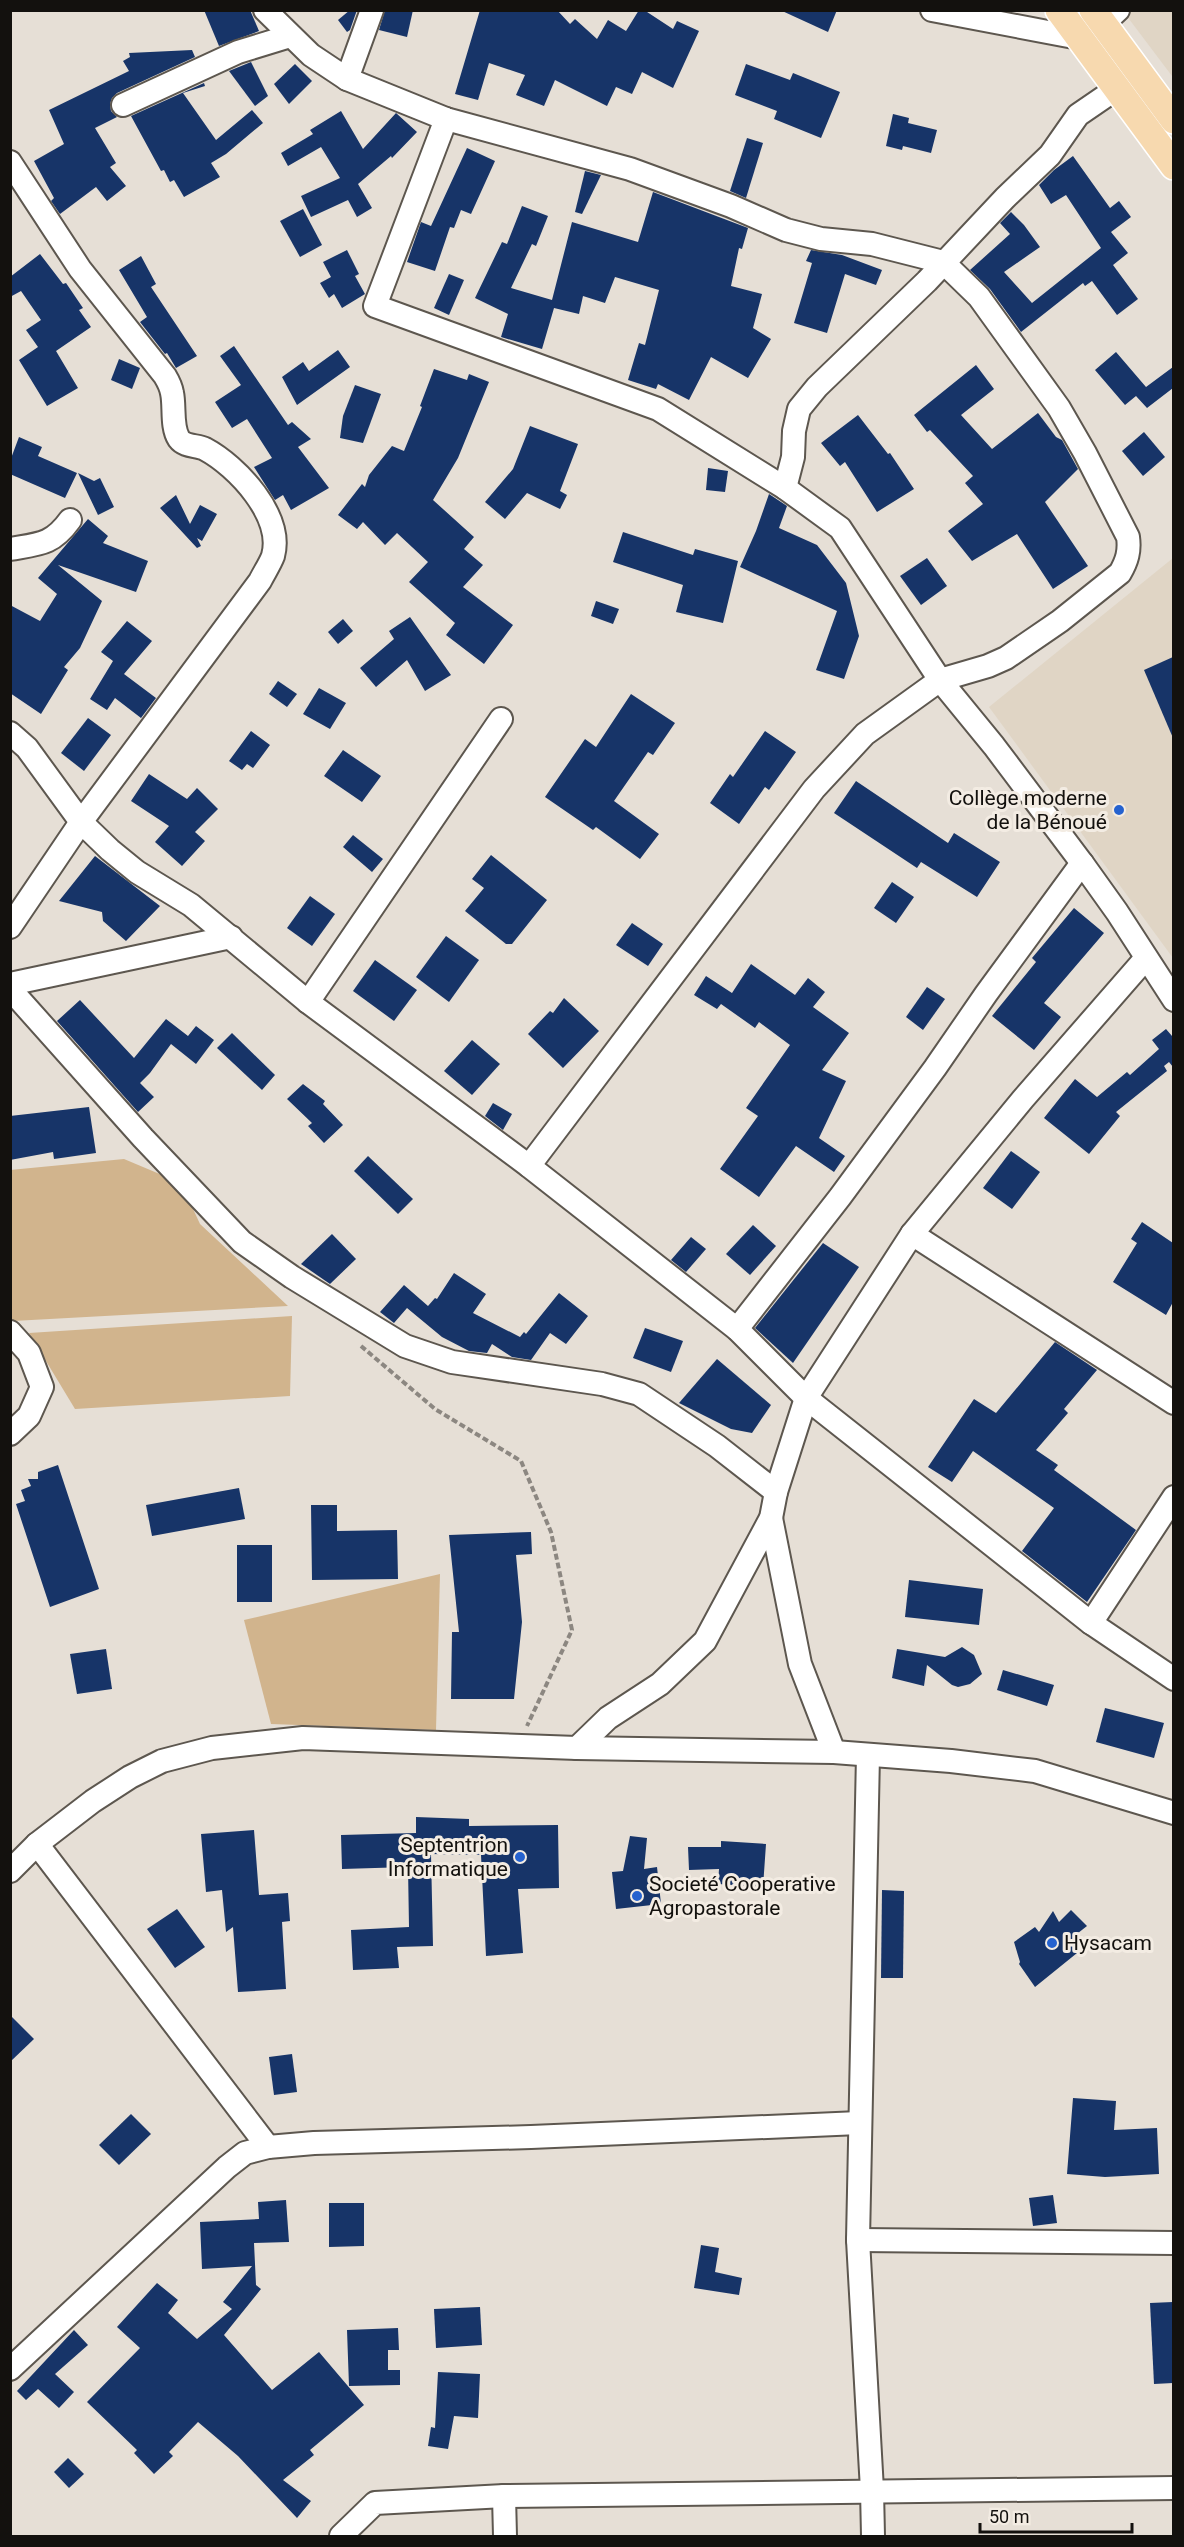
<svg xmlns="http://www.w3.org/2000/svg" width="1184" height="2547" font-family="Roboto,sans-serif">
<style>
.built{fill:#e0d5c5}
.green{fill:#d1b48d}
.building{fill:#173468}
.lines{fill:none;stroke-linecap:round;stroke-linejoin:round}
.minor-casing{stroke:#5d574f;stroke-width:26}
.major-casing{stroke:#fff;stroke-width:30}
.path{stroke:#8c8781;stroke-width:4;stroke-dasharray:6 3;stroke-linecap:butt}
.minor{stroke:#fff;stroke-width:22}
.major{stroke:#f7d9af;stroke-width:27}
.poi-dot{fill:#2562cf;stroke:#f3ece3;stroke-width:2}
.labels{text-anchor:middle;dominant-baseline:central;stroke-width:6;stroke-linejoin:round;paint-order:stroke}
.poi-label{font-size:21px;fill:#13110e;stroke:#f3ece3;text-anchor:end}
</style>
<rect width="100%" height="100%" fill="#e6dfd6"/>
<!-- built -->
<g class="built">
<path d="M1123,11H1173V78L1172,76Z"/>
<path d="M1173,558V958L989,707Z"/>
</g>
<!-- green -->
<g class="green">
<path d="M124,1159L181,1183L200,1224L288,1306L13,1321L10,1317V1170Z"/>
<path d="M292,1316L290,1396L75,1409L29,1333Z"/>
<path d="M440,1574L436,1730L271,1724L244,1620Z"/>
</g>
<!-- building -->
<g class="building">
<path d="M204,10H250L259,31L219,46Z"/>
<path d="M350,10H357L350,30L347,32L338,20Z"/>
<path d="M385,10H413L407,37L379,30Z"/>
<path d="M480,10H557L570,24L575,19L597,39L608,20L626,31L639,10H644L673,29L677,21L699,31L673,88L642,72L632,94L616,87L607,106L555,80L544,106L516,95L525,75L489,63L478,100L455,94Z"/>
<path d="M780,10H837L828,32Z"/>
<path d="M192,50L195,57L117,93L112,98L110,104L111,111L117,117L95,128L116,163L110,167L126,186L107,201L96,187L60,214L51,201L54,198L34,161L64,144L49,110L129,71L123,61L130,57L129,53Z"/>
<path d="M251,62L268,96L255,106L229,71Z"/>
<path d="M295,64L312,81L289,104L274,84Z"/>
<path d="M746,64L790,80L793,73L840,92L821,138L774,119L777,111L735,95Z"/>
<path d="M204,83L205,86L183,93L216,140L252,110L263,123L226,154L211,163L220,177L184,197L174,180L170,182L164,170L161,171L131,116Z"/>
<path d="M341,111L363,149L396,113L417,132L392,158L391,156L358,184L372,208L357,217L348,200L311,217L301,196L340,178L321,147L288,166L281,153L313,134L310,130Z"/>
<path d="M893,114L909,118L908,123L937,130L931,153L903,146L902,150L886,146Z"/>
<path d="M747,138L763,143L746,198L730,191Z"/>
<path d="M467,148L495,161L471,214L461,210L454,228L450,227L435,271L407,262L421,222L431,226Z"/>
<path d="M1073,156L1110,208L1119,201L1131,217L1111,232L1128,253L1113,265L1138,299L1117,315L1092,281L1085,286L1083,283L1021,332L990,289L970,270L1010,234L1000,223L1011,212L1024,225L1040,247L1004,272L1032,303L1101,248L1066,195L1051,204L1039,185L1054,170Z"/>
<path d="M585,171L601,175L582,214L575,212Z"/>
<path d="M653,192L748,228L742,249L739,248L731,286L762,294L753,328L771,339L748,378L711,357L689,400L658,384L656,389L628,380L639,343L645,345L659,290L615,277L605,303L583,296L579,314L554,308L542,349L501,337L508,314L475,298L502,242L507,244L522,206L548,216L536,246L532,244L511,288L552,300L572,222L638,242Z"/>
<path d="M303,209L322,245L300,257L280,221Z"/>
<path d="M347,250L359,274L355,276L365,294L342,308L334,294L329,298L320,283L331,277L323,262Z"/>
<path d="M811,250L842,255L882,270L876,285L845,274L827,333L794,323L812,263L806,261Z"/>
<path d="M40,254L63,284L66,283L83,308L79,310L91,327L56,351L78,388L47,406L19,360L38,347L26,330L41,320L21,291L10,297V277Z"/>
<path d="M141,256L156,284L151,287L197,356L176,368L167,353L165,354L140,322L147,317L119,270Z"/>
<path d="M449,274L464,280L449,315L434,308Z"/>
<path d="M234,346L288,425L292,422L311,439L298,447L329,488L291,510L283,495L275,500L254,467L272,458L247,419L232,428L215,402L241,385L220,356Z"/>
<path d="M338,350L350,367L297,405L282,377L303,362L309,371Z"/>
<path d="M1116,352L1146,387L1173,367V388L1147,408L1136,396L1125,405L1095,370Z"/>
<path d="M119,359L140,368L132,389L111,380Z"/>
<path d="M976,365L994,389L961,415L992,449L1038,413L1056,437L1062,440L1078,469L1045,502L1088,566L1053,589L1017,534L972,561L948,531L983,504L965,483L973,476L930,430L927,432L914,415Z"/>
<path d="M434,369L467,380L469,374L489,382L458,458L433,500L474,537L464,549L483,565L463,587L513,625L484,664L446,635L455,623L409,582L428,562L397,533L385,545L363,522L357,529L338,515L362,484L365,487L369,475L392,446L404,451L422,407L420,406Z"/>
<path d="M355,385L381,394L363,443L340,438L343,416Z"/>
<path d="M858,415L888,454L890,453L914,489L877,512L845,462L840,466L821,443Z"/>
<path d="M530,426L578,444L560,491L567,495L560,509L527,493L505,519L485,502L513,469Z"/>
<path d="M1144,432L1165,457L1143,476L1122,451Z"/>
<path d="M19,437L42,447L38,456L77,473L65,498L10,474V461Z"/>
<path d="M708,468L728,471L725,492L706,490Z"/>
<path d="M78,473L94,481L100,478L114,507L98,515Z"/>
<path d="M769,494L787,506L779,528L817,545L846,583L859,636L844,679L816,670L837,611L740,567L756,531Z"/>
<path d="M176,495L190,524L200,505L217,514L202,541L197,538L201,546L197,548L160,508Z"/>
<path d="M88,519L108,536L103,543L148,561L136,592L58,565L102,601L80,648L64,667L68,670L41,714L10,693V605L40,621L57,594L38,578Z"/>
<path d="M623,532L693,555L695,549L738,561L723,623L676,612L683,585L613,562Z"/>
<path d="M927,558L947,586L921,605L900,576Z"/>
<path d="M596,601L619,609L613,624L591,616Z"/>
<path d="M410,617L451,675L425,691L407,660L376,687L360,668L394,639L389,631Z"/>
<path d="M343,619L353,631L338,644L328,632Z"/>
<path d="M127,621L152,641L124,674L156,698L141,718L115,698L107,710L90,699L113,661L101,652Z"/>
<path d="M1173,657V738L1144,670Z"/>
<path d="M278,681L297,694L287,707L269,694Z"/>
<path d="M319,688L346,703L330,729L303,714Z"/>
<path d="M631,694L675,723L653,755L648,752L614,801L659,834L640,859L596,827L593,830L545,797L585,739L596,747Z"/>
<path d="M88,718L111,735L84,771L61,753Z"/>
<path d="M251,731L270,745L253,768L247,764L242,770L229,761Z"/>
<path d="M765,731L796,752L769,790L765,787L739,824L710,803L730,774L733,777Z"/>
<path d="M343,750L381,776L362,802L324,776Z"/>
<path d="M149,774L187,799L197,788L218,809L195,832L205,841L182,866L155,842L169,826L131,801Z"/>
<path d="M856,781L948,843L954,833L1000,862L977,897L921,862L917,868L834,813Z"/>
<path d="M353,835L383,859L372,872L343,847Z"/>
<path d="M491,855L547,900L512,944H506L465,911L484,888L472,879Z"/>
<path d="M95,856L160,906L126,941L103,921L102,912L59,901Z"/>
<path d="M892,882L914,897L896,923L874,908Z"/>
<path d="M310,896L335,914L312,946L287,928Z"/>
<path d="M1074,908L1104,933L1044,1003L1061,1017L1034,1050L992,1016L1036,962L1032,958Z"/>
<path d="M632,923L663,944L648,966L616,945Z"/>
<path d="M446,936L479,960L449,1002L416,977Z"/>
<path d="M375,960L417,990L394,1021L353,991Z"/>
<path d="M751,964L795,995L808,978L825,992L813,1007L849,1033L822,1070L846,1081L819,1138L845,1156L834,1172L796,1146L759,1197L720,1169L758,1116L746,1108L790,1045L759,1022L755,1028L721,1004L717,1009L694,995L706,976L732,993Z"/>
<path d="M927,987L945,999L923,1030L906,1017Z"/>
<path d="M564,998L599,1031L563,1068L528,1034L550,1011L553,1013Z"/>
<path d="M80,1000L134,1058L166,1019L188,1036L196,1026L214,1040L196,1064L171,1044L150,1073L140,1083L154,1097L138,1112L57,1021Z"/>
<path d="M1166,1029L1172,1036L1173,1035V1067L1169,1062L1164,1066L1167,1071L1116,1112L1120,1116L1089,1154L1044,1118L1075,1079L1097,1097L1127,1072L1130,1075L1159,1049L1152,1040Z"/>
<path d="M232,1033L275,1075L262,1090L217,1048Z"/>
<path d="M472,1040L500,1064L472,1095L444,1071Z"/>
<path d="M303,1084L325,1101L323,1104L343,1125L324,1143L308,1126L312,1123L287,1099Z"/>
<path d="M493,1103L512,1114L503,1130L485,1116Z"/>
<path d="M89,1107L96,1153L54,1159L53,1152L10,1160V1116Z"/>
<path d="M1011,1151L1040,1172L1012,1209L983,1188Z"/>
<path d="M368,1156L413,1199L398,1214L354,1171Z"/>
<path d="M1142,1222L1173,1243V1302L1166,1315L1113,1282L1137,1243L1131,1239Z"/>
<path d="M753,1225L776,1246L750,1275L726,1254Z"/>
<path d="M332,1234L356,1259L330,1284L301,1264Z"/>
<path d="M691,1237L706,1249L686,1272L671,1260Z"/>
<path d="M823,1243L859,1267L793,1363L755,1328Z"/>
<path d="M454,1273L486,1294L473,1313L520,1337L524,1332L526,1334L559,1293L588,1316L566,1344L550,1333L531,1360L512,1357L492,1344L487,1353L469,1351L442,1337L407,1308L394,1323L380,1312L404,1285L428,1306L435,1298L437,1299Z"/>
<path d="M645,1328L683,1341L671,1372L633,1358Z"/>
<path d="M1055,1342L1097,1370L1064,1409L1068,1413L1036,1450L1058,1465L1054,1470L1136,1530L1087,1602L1022,1551L1054,1508L973,1451L952,1482L928,1467L974,1399L996,1413Z"/>
<path d="M717,1359L771,1405L752,1433L731,1429L679,1403Z"/>
<path d="M58,1465L99,1589L50,1607L16,1504L25,1501L21,1490L31,1486L28,1479H38V1472Z"/>
<path d="M239,1488L245,1519L152,1536L146,1505Z"/>
<path d="M311,1505H337V1531L397,1530L398,1579L312,1580Z"/>
<path d="M531,1532L532,1554L516,1555L522,1622L514,1699H451L452,1632H459L449,1535Z"/>
<rect x="237" y="1545" width="35" height="57"/>
<path d="M909,1580L983,1589L979,1625L905,1617Z"/>
<path d="M962,1647L974,1655L982,1674L970,1684L958,1687L952,1685L927,1665L924,1686L892,1678L897,1649L945,1657Z"/>
<path d="M106,1649L112,1689L77,1694L70,1654Z"/>
<path d="M1003,1670L1054,1685L1047,1706L997,1690Z"/>
<path d="M1105,1708L1164,1723L1154,1758L1096,1742Z"/>
<path d="M416,1817L469,1819V1826L558,1825L559,1888L518,1889L523,1953L486,1956L481,1855L431,1854L433,1946L397,1947L399,1968L353,1970L351,1930L409,1927L408,1867L342,1869L341,1835L416,1833Z"/>
<path d="M254,1830L259,1895L288,1893L290,1921L282,1922L286,1989L238,1992L233,1927L226,1932L222,1890L206,1892L201,1834Z"/>
<path d="M630,1836L647,1838L644,1869L657,1867L661,1904L616,1909L612,1872L623,1871Z"/>
<path d="M721,1841L766,1844L763,1887L718,1884L719,1869L689,1870L688,1847H721Z"/>
<path d="M882,1890L904,1891L903,1978H881Z"/>
<path d="M177,1909L205,1947L175,1968L147,1929Z"/>
<path d="M1071,1910L1087,1926L1073,1937L1082,1949L1035,1987L1019,1964L1020,1962L1014,1942L1035,1927L1039,1932L1053,1911L1059,1922Z"/>
<path d="M10,2015L34,2039L10,2062Z"/>
<path d="M292,2054L297,2092L274,2095L269,2057Z"/>
<path d="M1073,2098L1116,2101L1114,2130L1157,2128L1159,2174L1105,2177L1067,2174Z"/>
<path d="M131,2114L151,2134L119,2165L99,2145Z"/>
<path d="M1053,2195L1057,2223L1033,2226L1029,2198Z"/>
<path d="M286,2200L289,2242L254,2243L256,2285L261,2289L224,2335L272,2390L319,2352L364,2405L310,2450L314,2455L283,2480L311,2501L297,2518L238,2456L198,2422L169,2452L173,2456L154,2474L134,2453L137,2450L87,2402L140,2348L117,2327L157,2283L178,2300L168,2313L197,2339L232,2309L223,2302L252,2266L202,2269L200,2222L259,2219L258,2202Z"/>
<path d="M329,2203H364V2246L329,2247Z"/>
<path d="M701,2245L719,2248L715,2272L742,2278L739,2295L694,2288Z"/>
<path d="M1173,2302V2383L1154,2384L1150,2303Z"/>
<path d="M480,2307L482,2345L436,2348L434,2309Z"/>
<path d="M398,2328L399,2350H388V2370H400V2385L349,2386L347,2330Z"/>
<path d="M74,2330L88,2345L55,2374L74,2392L59,2408L38,2389L26,2400L17,2391Z"/>
<path d="M438,2372L480,2374L478,2418L454,2416L448,2449L428,2446L431,2427L435,2428Z"/>
<path d="M68,2458L84,2474L69,2488L54,2472Z"/>
</g>
<g class="lines">
<defs>
<g id="minor">
<path d="M265,10L311,55L347,79L446,119L630,169L731,206L786,230L821,239L872,244L943,262L979,297L1059,408L1085,453L1128,537C1130,551 1127,561 1120,573L1060,621L1006,658L988,666L940,680L865,734L814,789L529,1166"/>
<path d="M932,10L1079,38"/>
<path d="M1103,24L1118,10"/>
<path d="M347,79L372,10"/>
<path d="M123,105L238,52L290,36"/>
<path d="M446,119L375,306L658,409L785,488L840,528L940,680L994,746L1082,863L1117,912L1174,1000"/>
<path d="M10,162L80,269L165,376C168,381 171,387 172,393C175,406 171,427 179,439C185,447 197,445 205,449C237,466 284,516 273,556C270,564 264,573 260,581L81,822L10,927"/>
<path d="M785,488L793,457L794,431L799,409L817,387L927,281L1005,198L1050,155L1078,115L1116,89"/>
<path d="M10,549C39,544 52,545 70,520"/>
<path d="M10,733L27,748L81,822L110,850L137,872L191,905L308,1002L529,1166L737,1329L806,1398L1091,1623L1174,1679"/>
<path d="M10,984L231,937"/>
<path d="M10,989L143,1138L242,1242L292,1277L405,1346L452,1362L602,1384L639,1394L717,1446L776,1492"/>
<path d="M308,1002L501,719"/>
<path d="M912,1234L1174,1403"/>
<path d="M737,1329L840,1197L935,1068L986,994L1082,863"/>
<path d="M10,1332L29,1353L42,1387L29,1416L10,1434"/>
<path d="M771,1518L800,1664L834,1752"/>
<path d="M1091,1623L1174,1497"/>
<path d="M577,1748L608,1718L660,1684L705,1641L771,1518L776,1492L806,1398L912,1234L1023,1099L1146,958"/>
<path d="M868,1755L858,2240L872,2490L873,2536"/>
<path d="M37,1844L268,2147"/>
<path d="M10,1871L37,1844L93,1801L130,1777L162,1761L212,1748L303,1738L577,1748L834,1752L951,1761L1035,1771L1174,1813"/>
<path d="M858,2240L1174,2243"/>
<path d="M10,2369L227,2167L245,2153L268,2147L314,2143L531,2137L859,2123"/>
<path d="M504,2496L505,2536"/>
<path d="M341,2536L375,2503L504,2496L1174,2488"/>
</g>
<g id="major">
<path d="M1059,10L1174,166"/>
<path d="M1093,10L1174,120"/>
</g>
</defs>
<!-- minor casing -->
<use href="#minor" class="minor-casing"/>
<!-- major casing -->
<use href="#major" class="major-casing"/>
<!-- path -->
<path class="path" d="M361,1346L435,1409L521,1461L551,1532L572,1630L527,1726"/>
<!-- minor -->
<use href="#minor" class="minor"/>
<!-- major -->
<use href="#major" class="major"/>
</g>
<!-- markers -->
<g class="poi-dot">
<circle cx="1119" cy="810" r="6"/>
<circle cx="520" cy="1857" r="6"/>
<circle cx="637" cy="1896" r="6"/>
<circle cx="1052" cy="1943" r="6"/>
</g>
<g class="labels">
<!-- poi labels -->
<g class="poi-label">
<text x="1107" y="798">Collège moderne<tspan x="1107" dy="24">de la Bénoué</tspan></text>
<text x="508" y="1845">Septentrion<tspan x="508" dy="24">Informatique</tspan></text>
<text x="649" y="1884" text-anchor="start">Societé Cooperative<tspan x="649" dy="24">Agropastorale</tspan></text>
<text x="1064" y="1943" text-anchor="start">Hysacam</text>
</g>
</g>
<!-- border -->
<rect width="1184" height="2547" fill="none" stroke="#13110e" stroke-width="24"/>
<!-- scale -->
<path d="M980 2523v9h152v-9" fill="none" stroke="#13110e" stroke-width="3"/>
<text x="989" y="2523" font-size="18" fill="#13110e" stroke="#f3ece3" stroke-width="4.5" paint-order="stroke">50 m</text>
</svg>
